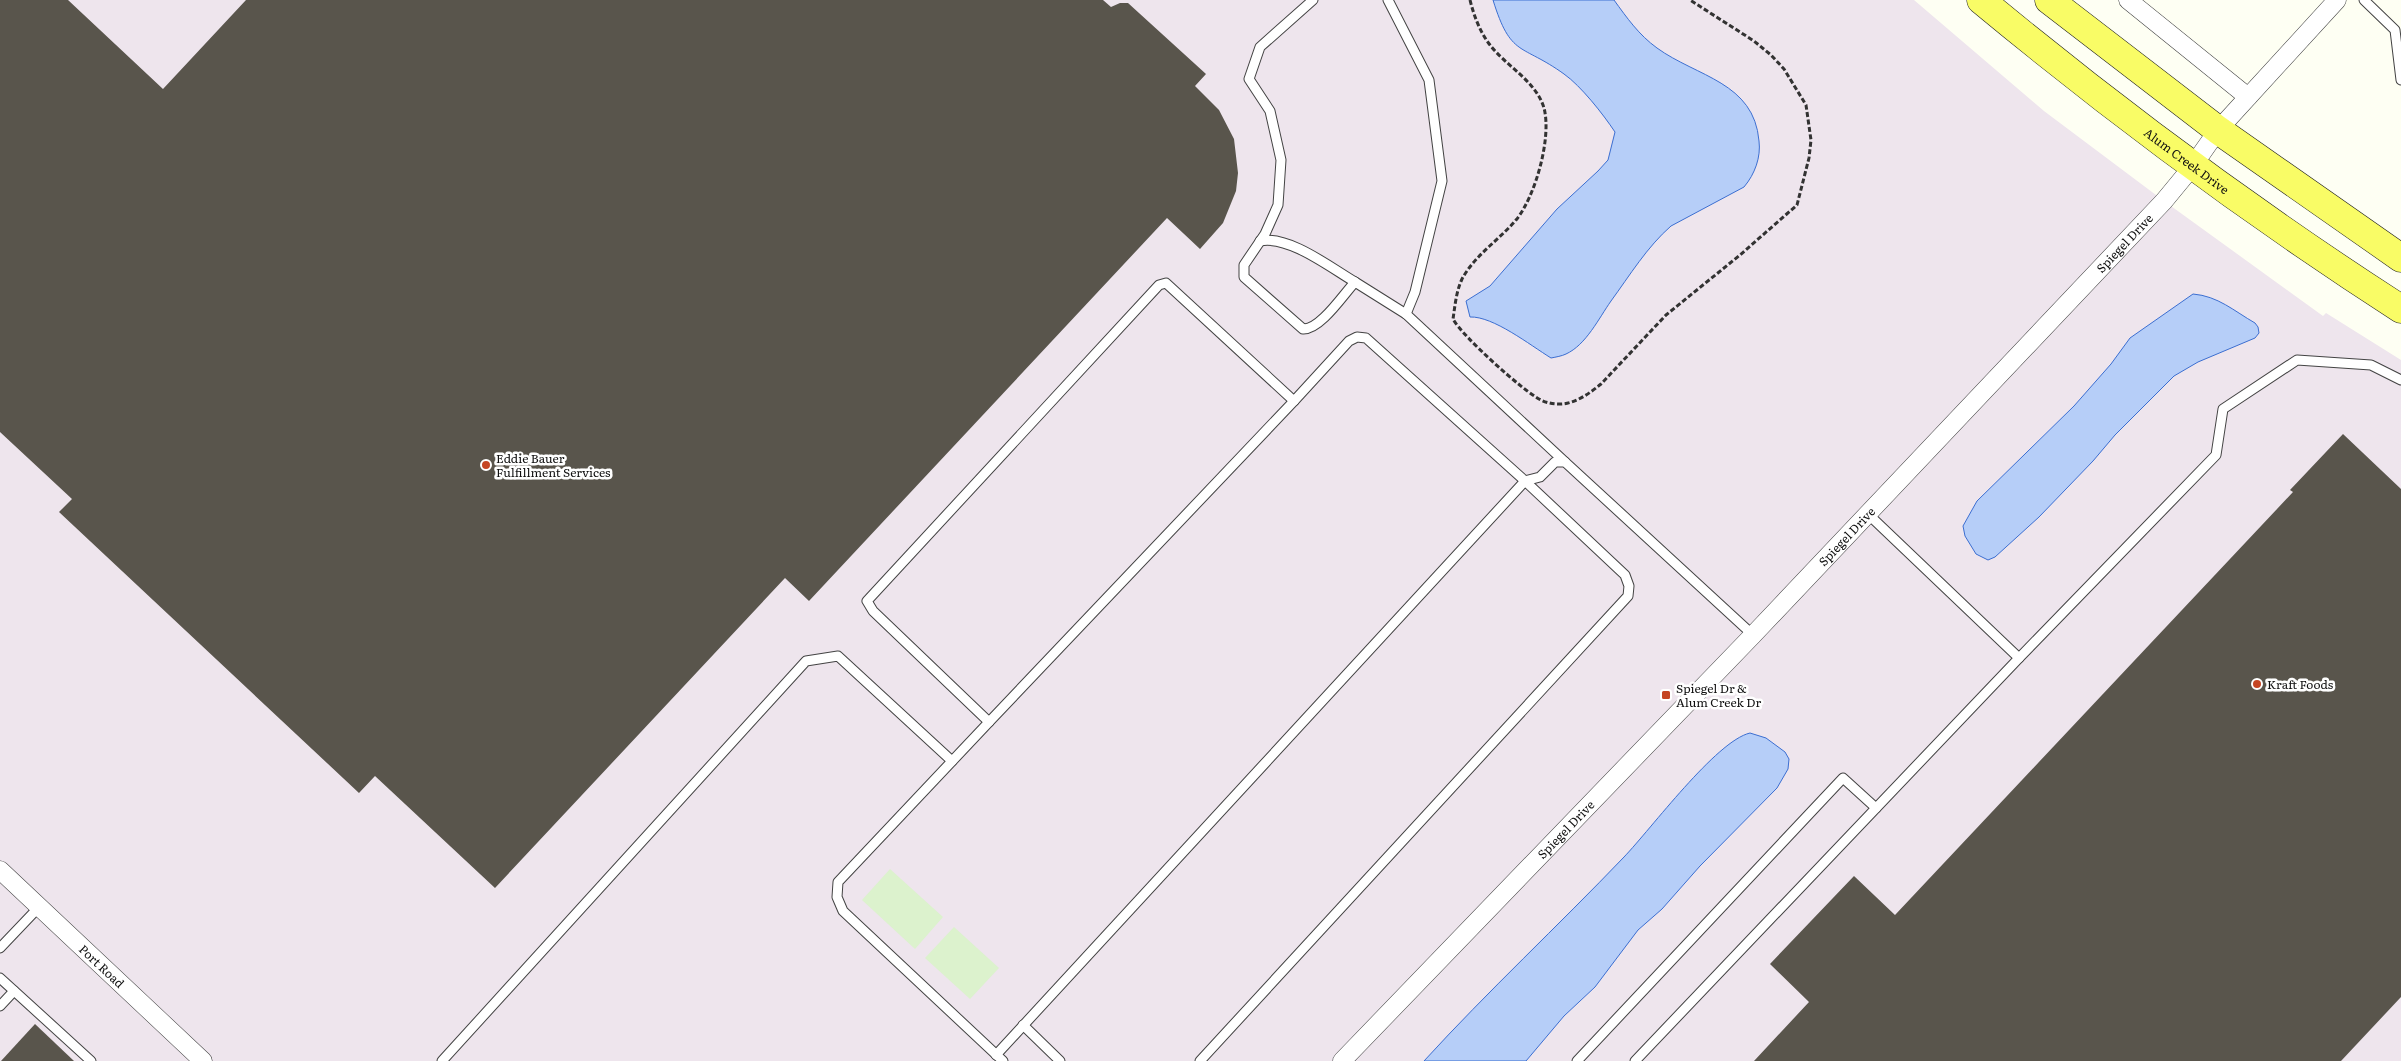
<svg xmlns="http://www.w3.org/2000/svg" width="2401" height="1061" font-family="Literata,serif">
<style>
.industrial{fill:#eee5ed}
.pitch{fill:#dcf2cd}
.water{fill:#b6cef8;stroke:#3b6ed1}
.building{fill:#59554c}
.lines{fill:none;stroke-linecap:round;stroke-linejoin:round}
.service-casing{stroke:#434343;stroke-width:11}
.minor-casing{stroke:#434343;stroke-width:19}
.primary-casing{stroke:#212121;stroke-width:29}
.path{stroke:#323232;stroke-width:3;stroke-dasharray:5 2.5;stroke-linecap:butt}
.service{stroke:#fff;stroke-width:9}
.minor{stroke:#fff;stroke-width:18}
.primary{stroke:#f9fc66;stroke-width:28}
.poi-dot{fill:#c54523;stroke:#fff;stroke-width:2}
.labels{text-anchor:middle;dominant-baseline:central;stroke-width:5;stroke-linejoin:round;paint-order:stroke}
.street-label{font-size:12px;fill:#101010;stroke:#fff}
.poi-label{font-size:12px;fill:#101010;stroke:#fff;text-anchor:start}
</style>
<rect width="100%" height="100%" fill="#fefff3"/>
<!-- industrial -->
<path class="industrial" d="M0,0H1914L2044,111L2164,201L2323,316L2326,313L2401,360V1061H0Z"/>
<!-- pitch -->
<g class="pitch">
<path d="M890,869L943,917L915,949L862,900Z"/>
<path d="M954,927L999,968L970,999L925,958Z"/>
</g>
<!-- water -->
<g class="water">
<path d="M1493,0H1614C1627,18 1639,35 1657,48C1697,77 1754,82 1759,141C1761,157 1755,174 1744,187L1671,226C1647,247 1630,275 1611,301C1599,318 1586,345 1566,354C1562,356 1556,357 1551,358C1530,345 1493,316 1470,317L1466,301L1490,286L1557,209L1598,171L1608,160L1615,132C1603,114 1581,86 1564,74C1521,43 1511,58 1493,0Z"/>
<path d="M2193,294C2218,296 2234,311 2255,323L2258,327L2259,333L2255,338L2198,362L2174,376L2115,435L2093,461L2039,517L1995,557L1988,560L1976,554L1965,536L1963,526L1977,501L2074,406L2111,364L2130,338Z"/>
<path d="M1750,733L1766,738L1785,752L1789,759L1788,769L1777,788L1700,866L1662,909L1638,930L1595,987L1564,1016L1526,1061H1424C1488,991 1558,926 1624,857C1651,829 1716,741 1750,733Z"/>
</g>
<!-- building -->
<g class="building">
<path d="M0,0H68L163,89L246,0H1103L1111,7L1120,3H1128L1206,74L1195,86L1219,110L1234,139L1238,173L1236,191L1223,223L1200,249L1167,218L809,601L785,578L495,888L375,776L359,793L59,512L72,499L0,432Z"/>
<path d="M2343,434L2401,489V997L2341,1061H1754L1809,1002L1770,964L1854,876L1895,915L2293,492L2290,490Z"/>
<path d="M35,1024L74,1061H1Z"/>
</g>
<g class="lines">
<defs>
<g id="service">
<path d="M1313,0L1260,47L1249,79L1270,111L1281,160L1278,205L1265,234L1244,265V277L1303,329C1320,330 1343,295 1355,282L1406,314L1565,462"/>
<path d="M1388,0L1429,80L1442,181L1415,292L1406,314"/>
<path d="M2364,0L2395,30L2401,80"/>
<path d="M1260,241C1289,235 1331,268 1355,282"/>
<path d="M1868,514L2019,658"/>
<path d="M989,722L1294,401"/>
<path d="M0,948L39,907"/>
<path d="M0,978L91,1061"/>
<path d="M0,1006L14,991"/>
<path d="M1023,1025L1060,1061"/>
<path d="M996,1055L1525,481L1625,575L1629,586L1628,596L1200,1061"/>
<path d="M442,1061L806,661L838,656L952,761"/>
<path d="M1003,1061L843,911L837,897L838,882L989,722L873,611L867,601L1159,285L1166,283L1294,401L1349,341L1357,337L1366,338L1525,481L1540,477L1555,462H1565L1753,635"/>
<path d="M1577,1061L1843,778L1876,808"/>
<path d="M1635,1061L2019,658L2216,455L2223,409L2297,360L2371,365L2401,380"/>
</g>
<g id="minor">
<path d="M2128,0L2248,97"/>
<path id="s1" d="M0,870L203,1061"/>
<path id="s2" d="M1342,1061L1753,635L2164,201L2192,167L2218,130L2337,0"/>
</g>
<g id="primary">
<path id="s3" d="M1981,0C2115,111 2255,215 2401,309"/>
<path d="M2049,0L2218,130L2401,258"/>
</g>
</defs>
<!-- service casing -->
<use href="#service" class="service-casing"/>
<!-- minor casing -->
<use href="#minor" class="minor-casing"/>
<!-- primary casing -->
<use href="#primary" class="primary-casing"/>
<!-- path -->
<path class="path" d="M1470,0C1474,16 1480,32 1490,45C1506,66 1536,81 1544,108C1552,138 1535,197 1516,220C1499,240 1475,255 1462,279C1456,292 1455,306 1453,319C1461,335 1524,392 1541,400C1547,403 1553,404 1560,404C1575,404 1590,393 1601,384L1666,315L1740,255L1797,205L1809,158L1811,140L1806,105L1784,69L1771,55L1754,41L1690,0"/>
<!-- service -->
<use href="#service" class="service"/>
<!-- minor -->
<use href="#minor" class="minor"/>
<!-- primary -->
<use href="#primary" class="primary"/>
</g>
<!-- markers -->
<g class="poi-dot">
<circle cx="486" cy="465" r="5"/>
<circle cx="2257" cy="684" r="5"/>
<rect x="1661" y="690" width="10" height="10" rx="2.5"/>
</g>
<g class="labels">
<!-- street labels -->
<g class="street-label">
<text stroke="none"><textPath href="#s3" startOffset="261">Alum Creek Drive</textPath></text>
<text stroke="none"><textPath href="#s2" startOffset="1132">Spiegel Drive</textPath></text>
<text stroke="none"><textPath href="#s2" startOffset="728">Spiegel Drive</textPath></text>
<text stroke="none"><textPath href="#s2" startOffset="322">Spiegel Drive</textPath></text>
<text stroke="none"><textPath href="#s1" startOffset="140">Port Road</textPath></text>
</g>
<!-- poi labels -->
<g class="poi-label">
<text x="496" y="458">Eddie Bauer<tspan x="496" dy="14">Fulfillment Services</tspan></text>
<text x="2267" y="684">Kraft Foods</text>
<text x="1676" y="688">Spiegel Dr &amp;<tspan x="1676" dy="14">Alum Creek Dr</tspan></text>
</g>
</g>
</svg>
